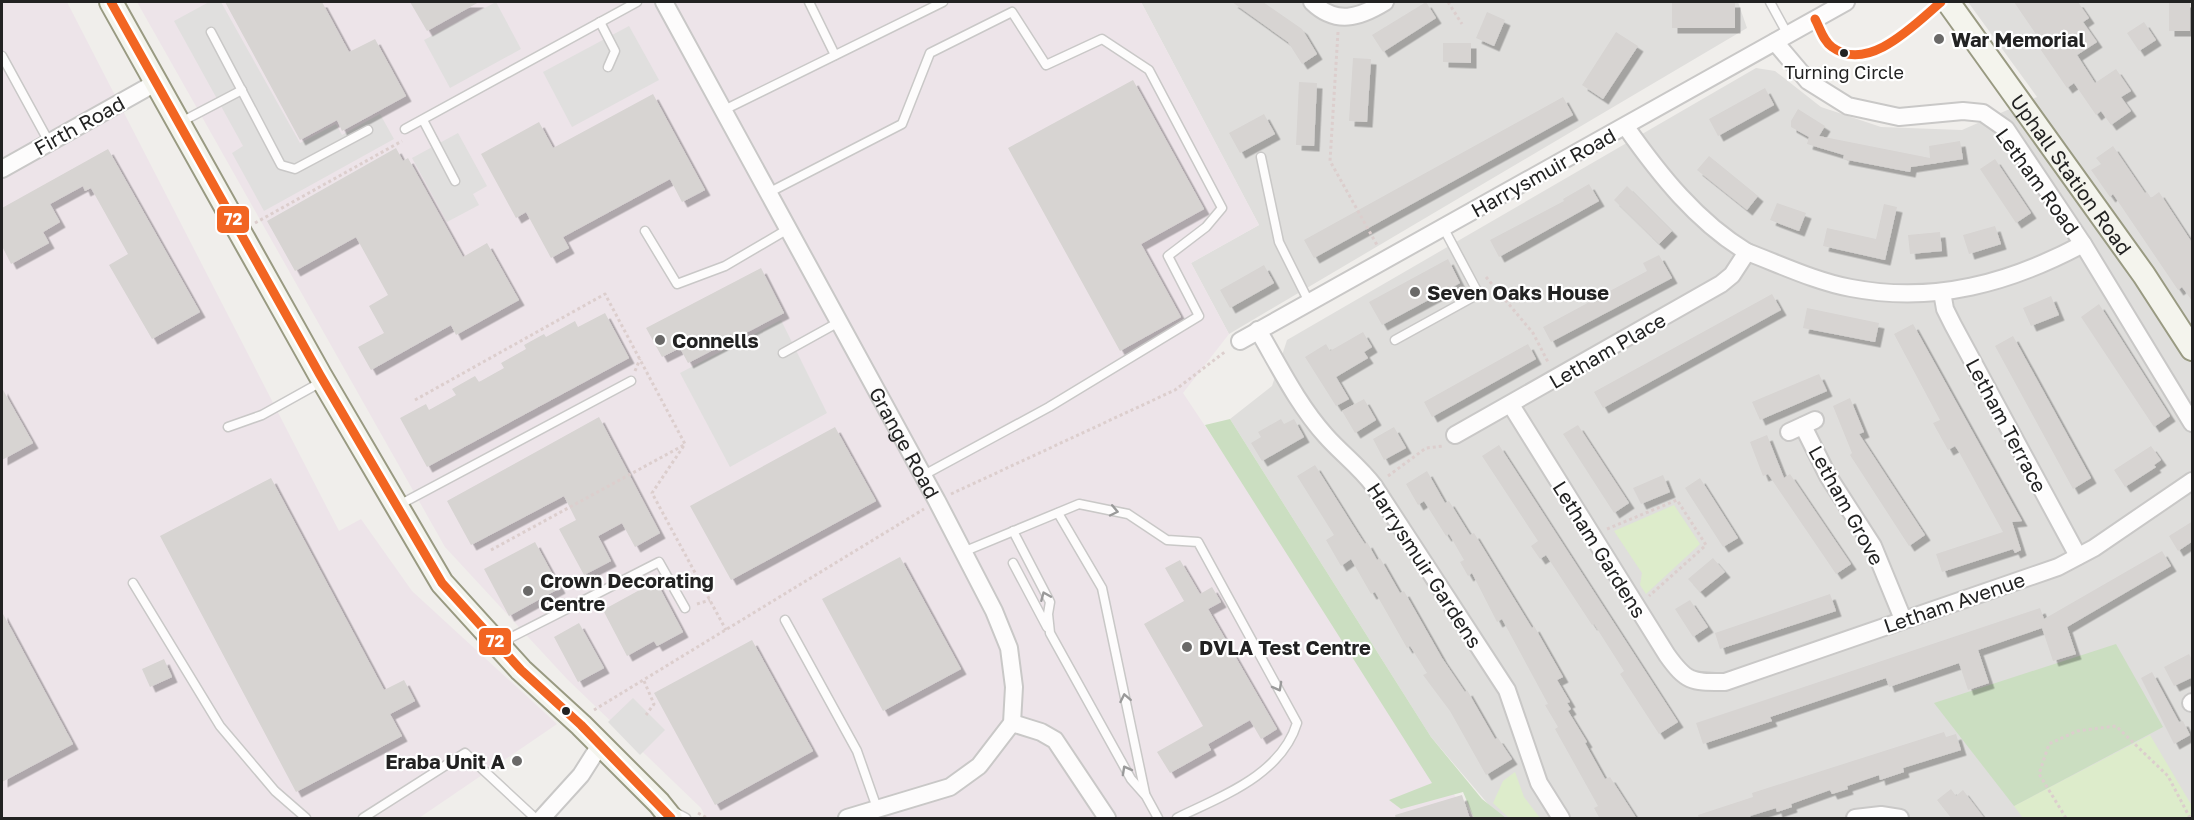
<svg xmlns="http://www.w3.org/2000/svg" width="2194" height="820" font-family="'Golos Text',sans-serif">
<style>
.residential{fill:#dfdedc}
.industrial{fill:#ede4e9}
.grass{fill:#ddeccb}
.forest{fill:#cbdec1}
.parking{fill:#e0dfde}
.building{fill:#d7d4d2;filter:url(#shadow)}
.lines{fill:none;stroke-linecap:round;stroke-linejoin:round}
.lane-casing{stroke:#c9c8c7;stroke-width:11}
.street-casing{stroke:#c9c8c7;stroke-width:20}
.secondary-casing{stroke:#999a82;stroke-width:26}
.path{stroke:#dccecd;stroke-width:3;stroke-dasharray:3 3;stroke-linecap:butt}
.lane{stroke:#fdfcfc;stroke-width:8}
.street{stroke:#fdfcfc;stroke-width:16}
.secondary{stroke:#f4f4ed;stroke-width:22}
.bus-1-casing{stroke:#fff;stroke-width:14}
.bus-1{stroke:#f26522;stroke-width:9}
.oneway{stroke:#9a9a9a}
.poi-dot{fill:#6a6968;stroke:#fff;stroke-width:2}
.bus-dot{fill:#222;stroke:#fff;stroke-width:2}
.labels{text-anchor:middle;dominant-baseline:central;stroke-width:4.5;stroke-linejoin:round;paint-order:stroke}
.bus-label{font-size:18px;fill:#222;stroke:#fff}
.poi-label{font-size:20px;font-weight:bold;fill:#222;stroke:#fff;text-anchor:start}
.street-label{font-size:20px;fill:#222;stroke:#fff}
.line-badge{stroke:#fff;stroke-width:2}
.badge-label{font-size:16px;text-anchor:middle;font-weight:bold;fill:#fff}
</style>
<defs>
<filter id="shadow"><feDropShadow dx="5.5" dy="5.5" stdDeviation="0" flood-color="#0004"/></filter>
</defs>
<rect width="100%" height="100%" fill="#f0eeeb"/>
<!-- residential -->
<g class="residential">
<path d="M1141,2H1738L1747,28L1229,334L1191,263L1259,225Z"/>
<path d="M1968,2H2192V818H1500L1431,737L1230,419L1272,386L1287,340L1756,68L1775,71L1821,107L1881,127L1962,130L2037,97Z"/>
</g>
<!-- industrial -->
<g class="industrial">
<path d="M2,2H67L339,531L361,519L412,591L557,724L419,818H2Z"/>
<path d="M137,2H1141L1259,225L1191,263L1229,334L1183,393L1439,777L1474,818H706L701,808L567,679L445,547Z"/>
</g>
<!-- grass -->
<g class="grass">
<path d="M1674,505L1700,544L1646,594L1640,585L1642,573L1614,531Z"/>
<path d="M2150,735L2192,806V818H2023L2014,806Z"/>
<path d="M1515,772L1524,797L1540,818H1509L1493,803L1503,781Z"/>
</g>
<!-- forest -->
<g class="forest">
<path d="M1230,419L1431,737L1482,799L1506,818H1474L1463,792L1401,809L1389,800L1432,783L1205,425Z"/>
<path d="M2116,644L2163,727L2014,806L1934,703Z"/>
</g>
<!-- parking -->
<g class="parking">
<path d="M209,2H221L300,143L336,124L342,135L380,114L394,139L264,211L232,153L243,146L174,21Z"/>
<path d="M496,2L521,49L450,88L424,40Z"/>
<path d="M629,26L659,80L572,127L543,72Z"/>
<path d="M458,133L487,186L473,194L479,205L447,222L412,158Z"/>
<path d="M781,320L827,413L730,467L680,373Z"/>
<path d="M633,698L665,730L640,755L608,722Z"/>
</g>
<!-- building -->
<g class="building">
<path d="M225,2H322L349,52L375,39L406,96L342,131L337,120L300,140Z"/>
<path d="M410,2H479L427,31Z"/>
<path d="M1232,2H1263L1302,29L1317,54L1302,64L1288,42Z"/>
<path d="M1426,2L1436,18L1383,52L1372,35Z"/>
<path d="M1735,2V28H1672V3Z"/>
<path d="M2014,2H2078L2089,18L2083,22L2097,42L2077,55L2095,83L2116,69L2131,91L2121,97L2131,111L2111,125L2101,111L2096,115L2074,83L2067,88L2034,40L2038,37Z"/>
<rect x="2169" y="2" width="21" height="29"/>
<path d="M1487,12L1505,20L1494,46L1476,38Z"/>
<path d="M2144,22L2156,40L2139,51L2127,33Z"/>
<path d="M1616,32L1638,46L1603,99L1582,85Z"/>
<path d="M1443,43H1471V63L1443,62Z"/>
<path d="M1353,58L1371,59L1367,122L1349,121Z"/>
<path d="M1133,80L1204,209L1141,244L1181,317L1120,351L1008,148Z"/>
<path d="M1299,82L1317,83L1314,146L1296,145Z"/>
<path d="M1765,88L1774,105L1718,136L1709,119Z"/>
<path d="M653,94L705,190L682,202L670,179L563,237L569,248L551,258L526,212L516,218L481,154L539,122L553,148Z"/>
<path d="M1563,97L1573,115L1314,258L1304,240Z"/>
<path d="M1798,109L1825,126L1819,136L1930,158L1929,146L1960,141L1963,159L1911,167L1910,172L1843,159L1844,155L1807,144L1809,137L1791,127V121Z"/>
<path d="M1264,114L1275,134L1240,153L1229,133Z"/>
<path d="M2113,146L2145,193L2147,192L2151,198L2159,192L2193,244V302L2182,287L2178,290L2113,194L2110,197L2091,170L2101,164L2096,158Z"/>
<path d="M396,148L403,161L408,158L463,257L487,243L519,300L456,335L451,325L371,370L358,347L384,333L369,306L388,295L356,237L295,271L267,221Z"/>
<path d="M108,149L200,312L152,339L109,265L128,254L91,188L85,191L83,186L50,204L60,222L43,232L49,243L11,264L2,246V208Z"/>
<path d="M1709,156L1758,196L1747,210L1697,170Z"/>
<path d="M1995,159L2031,213L2016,223L1980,169Z"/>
<path d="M1589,184L1599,201L1499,257L1490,240L1564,201L1563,199Z"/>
<path d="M1627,186L1672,231L1659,244L1614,200Z"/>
<path d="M1777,203L1806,213L1799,231L1770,220Z"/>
<path d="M1884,204L1897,207L1885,260L1823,246L1827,228L1876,239Z"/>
<path d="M1995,226L2001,244L1969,254L1963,235Z"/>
<path d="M1940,232L1942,251L1910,254L1908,235Z"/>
<path d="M1659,255L1672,278L1551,342L1543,327L1647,271L1643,263Z"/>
<path d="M1448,259L1460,283L1382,325L1369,302Z"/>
<path d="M1264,265L1274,283L1230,308L1220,290Z"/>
<path d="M761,268L784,313L688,363L680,348L662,357L646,328Z"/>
<path d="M1772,294L1781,310L1603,408L1594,392Z"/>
<path d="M2051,296L2059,315L2031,326L2023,308Z"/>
<path d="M2099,304L2170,416L2154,427L2081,317Z"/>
<path d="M1807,308L1879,323L1875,342L1803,328Z"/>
<path d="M605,313L629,358L427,467L400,418L426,404L429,410L456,395L452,389L475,376L479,382L504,368L501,363L526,349L524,345L544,334L546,337L575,321L578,327Z"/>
<path d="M1913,324L2022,521L2012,522L2021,550L2015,553L2013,549L1942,572L1936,554L2003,532L1959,452L1955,446L1948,450L1933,423L1940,420L1894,334Z"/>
<path d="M1363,332L1372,347L1364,352L1368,358L1336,377L1349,399L1336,406L1305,357L1326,344L1330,351Z"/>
<path d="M2013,336L2091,478L2073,489L1995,346Z"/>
<path d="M1528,344L1536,359L1432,417L1424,402Z"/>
<path d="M1819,374L1827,391L1760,420L1752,402Z"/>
<path d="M2,388L33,443L2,460Z"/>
<path d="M1850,398L1864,432L1859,434L1925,535L1909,546L1850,455L1852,453L1833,406Z"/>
<path d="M1364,399L1376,420L1355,433L1342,411Z"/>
<path d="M599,417L660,533L635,547L622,523L598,536L611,561L584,575L559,529L576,520L564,496L471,545L447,501Z"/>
<path d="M1281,419L1284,424L1294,419L1304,437L1262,461L1251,443L1261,437L1258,432Z"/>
<path d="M1578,425L1629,503L1614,513L1563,434Z"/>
<path d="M835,427L876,501L731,580L690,506Z"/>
<path d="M1394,427L1406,448L1384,460L1373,439Z"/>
<path d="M1767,435L1784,478L1790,474L1851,564L1836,574L1768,474L1763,476L1750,442Z"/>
<path d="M1499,445L1678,722L1659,734L1620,674L1624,671L1594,624L1592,625L1546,555L1540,559L1531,546L1538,541L1482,456Z"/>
<path d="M2151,446L2161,460L2154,465L2156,467L2125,487L2114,470Z"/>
<path d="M1315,465L1359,535L1365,544L1367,542L1377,560L1380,558L1400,593L1404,591L1442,658L1465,692L1467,690L1495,739L1498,738L1512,759L1486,775L1450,711L1423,675L1427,673L1410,646L1407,648L1375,592L1371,594L1351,559L1341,566L1326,540L1334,535L1297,476Z"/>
<path d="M1427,471L1445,503L1449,501L1470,535L1474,533L1532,628L1534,626L1563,677L1557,680L1570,702L1567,703L1571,709L1568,711L1587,742L1585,743L1605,779L1610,777L1637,819H1600L1594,808L1598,806L1555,729L1558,727L1545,705L1548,704L1502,619L1497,622L1472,573L1468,576L1460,562L1464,560L1449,534L1446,536L1424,501L1418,505L1406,484Z"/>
<path d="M1663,475L1670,492L1641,504L1633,488Z"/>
<path d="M271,478L384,690L404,680L415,701L390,714L402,736L296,792L160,536Z"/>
<path d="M1700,478L1738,538L1723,547L1685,488Z"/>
<path d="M2193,521V541L2178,551L2169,536Z"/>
<path d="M535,542L560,588L509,616L484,569Z"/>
<path d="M2162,551L2171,566L2067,627L2076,654L2053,661L2042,628L1978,650L1989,683L1968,690L1959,663L1889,687L1886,678L1770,717L1772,721L1703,744L1696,723L2040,608L2044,619Z"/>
<path d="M900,557L961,669L883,711L822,599Z"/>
<path d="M1713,558L1725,572L1700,592L1688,579Z"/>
<path d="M1180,560L1200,594L1212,587L1221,602L1208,609L1277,729L1261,739L1250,720L1208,744L1211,750L1170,773L1157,752L1203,726L1144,624L1184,601L1165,568Z"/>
<path d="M656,581L683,632L657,646L654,641L627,656L603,610Z"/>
<path d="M1830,594L1836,611L1720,649L1715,633Z"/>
<path d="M1690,600L1708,627L1693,637L1675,609Z"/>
<path d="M2,612L73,744L2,782Z"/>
<path d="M579,623L604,668L578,682L554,637Z"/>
<path d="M752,640L813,751L715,805L654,693Z"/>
<path d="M2189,654L2193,662V677L2174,686L2164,667Z"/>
<path d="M164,659L172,677L150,687L142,669Z"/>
<path d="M2152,672L2179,722L2183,721L2190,735L2174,744L2141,678Z"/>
<path d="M1944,732L1946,737L1956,734L1961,750L1903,768L1904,772L1880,780L1879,775L1847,786L1848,789L1832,794L1830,790L1791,804L1792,807L1777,812L1776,808L1750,816L1751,819H1699L1698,815L1753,797L1752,793Z"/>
<path d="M1951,789L1956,796L1963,790L1985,819H1952L1937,800Z"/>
<path d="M1462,795L1470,819H1396L1395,815Z"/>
</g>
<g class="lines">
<defs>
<g id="lane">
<path d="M809,2L835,55"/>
<path d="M1770,2L1788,35"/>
<path d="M1815,19C1820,28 1824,41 1831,47C1865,76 1915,22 1941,2"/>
<path d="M600,22L615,51L608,67"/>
<path d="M211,32L281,165L295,169L368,130"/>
<path d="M2,56L49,142"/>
<path d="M724,110L943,2"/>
<path d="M423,120L455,181"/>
<path d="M181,122L242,90"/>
<path d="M405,129L637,2"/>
<path d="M1261,157L1279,242L1309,302"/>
<path d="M768,193L902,124L930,53L1012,12L1046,65L1102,39L1149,70L1222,208L1206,227L1168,256L1199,316L1049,407L922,476"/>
<path d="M645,231L677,284L725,266L788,229"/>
<path d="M1395,340L1473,297L1476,289L1443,227"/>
<path d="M783,353L839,322"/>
<path d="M228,427L262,415L323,381"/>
<path d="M399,505L631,381"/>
<path d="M1058,513L1102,588L1145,793"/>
<path d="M1013,531L1050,602L1048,614L1050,633L1131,779L1146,796L1158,818"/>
<path d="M963,552L1079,504L1128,514L1167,540L1198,542L1297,723C1281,775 1222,796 1177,818"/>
<path d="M1013,563L1047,627"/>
<path d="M133,583L220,726L275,791L306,818"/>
<path d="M785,620L857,751L877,808"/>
<path d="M498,644L659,562L685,608"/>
<path d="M673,811L686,818"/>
<path d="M363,818L465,753L535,818"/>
</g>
<g id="street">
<path id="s1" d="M664,2L937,501L994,611L1009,648L1014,687L1012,723L979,766L950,787L847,818"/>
<path d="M1312,2C1336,25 1359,18 1385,2"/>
<path d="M1775,42L1808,81L1848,106L1899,117L1963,111L1983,113L2006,129L2083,244L2192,423"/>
<path d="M1626,127C1659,174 1697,222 1747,252C1779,264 1817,282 1851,288C1935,304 2010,283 2083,244"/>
<path d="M2,169L157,82"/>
<path d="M1942,292L1945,309L1953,325L2078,556"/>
<path d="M1258,330C1279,366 1298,405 1326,436C1341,453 1360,467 1374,486L1507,690L1539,783L1561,818"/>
<path d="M1240,341L1846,2"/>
<path d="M1511,405L1667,655C1687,683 1692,682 1725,682L2058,567L2094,548L2192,481"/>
<path d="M1803,426L1828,476L1873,546L1903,619"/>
<path d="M1789,432L1815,420"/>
<path d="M1455,435L1721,284L1732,275L1747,252"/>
<path d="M2191,703L2192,702"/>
<path d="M1012,723L1041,732L1055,740L1107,818"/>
<path d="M542,818L581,775L600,745"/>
<path d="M1855,818L1881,815L1900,818"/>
</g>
<g id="secondary">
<path d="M111,2L320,375L442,583L521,670L581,725L659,803L671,818"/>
<path id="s2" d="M1948,2L2144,275L2192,349"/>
</g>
</defs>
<!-- lane casing -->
<use href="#lane" class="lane-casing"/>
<!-- street casing -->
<use href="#street" class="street-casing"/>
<!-- secondary casing -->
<use href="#secondary" class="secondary-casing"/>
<!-- path -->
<g class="path">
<path d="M1448,2L1462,24"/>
<path d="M1338,32L1330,161L1377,245"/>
<path d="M255,223L402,141"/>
<path d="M1486,277L1533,333L1549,364"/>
<path d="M635,371L640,359"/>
<path d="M415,400L605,294L685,444L652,493L726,630"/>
<path d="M1388,476L1426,448L1444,446"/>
<path d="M951,494L1175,390L1226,351"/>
<path d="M1607,529L1677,500L1706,545L1649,596"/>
<path d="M491,550L684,445"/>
<path d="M697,604L710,600"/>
<path d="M644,681L654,704L646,715"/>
<path d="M594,710L924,509"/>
<path d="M698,813L707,818"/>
<path d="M2066,818L2039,774L2049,744L2077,731L2116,726L2168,776L2190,818"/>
</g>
<!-- lane -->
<use href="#lane" class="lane"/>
<!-- street -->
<use href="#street" class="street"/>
<!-- secondary -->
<use href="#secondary" class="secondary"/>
<defs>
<g id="bus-1">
<path d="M111,2L320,375L442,583L521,670L581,725L671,818"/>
<path d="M1815,19C1820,28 1823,41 1832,47C1868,74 1915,24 1941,2"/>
</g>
</defs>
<!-- bus-1 casing -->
<use href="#bus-1" class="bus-1-casing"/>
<!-- bus-1 -->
<use href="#bus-1" class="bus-1"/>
</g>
<!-- one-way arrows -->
<defs><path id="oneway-chevron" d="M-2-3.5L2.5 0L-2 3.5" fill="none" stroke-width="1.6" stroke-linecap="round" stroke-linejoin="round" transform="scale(1.5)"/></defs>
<g class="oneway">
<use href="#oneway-chevron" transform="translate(1114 511) rotate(12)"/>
<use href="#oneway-chevron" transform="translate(1045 596) rotate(-113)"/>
<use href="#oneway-chevron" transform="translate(1278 687) rotate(61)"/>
<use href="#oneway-chevron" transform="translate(1125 698) rotate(-101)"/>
<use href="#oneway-chevron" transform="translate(1126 770) rotate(-119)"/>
</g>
<!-- markers -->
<g class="poi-dot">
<circle cx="1939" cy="39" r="6"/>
<circle cx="1415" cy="292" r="6"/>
<circle cx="660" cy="340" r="6"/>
<circle cx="528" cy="591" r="6"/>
<circle cx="1187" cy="647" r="6"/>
<circle cx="517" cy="761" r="6"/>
</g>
<g class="bus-dot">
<circle cx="1844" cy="53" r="5"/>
<circle cx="566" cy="711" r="5"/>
</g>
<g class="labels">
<!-- bus labels -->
<g class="bus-label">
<text x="1844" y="72">Turning Circle</text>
</g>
<!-- poi labels -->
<g class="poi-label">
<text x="1951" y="39">War Memorial</text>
<text x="1427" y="292">Seven Oaks House</text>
<text x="672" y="340">Connells</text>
<text x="540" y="580">Crown Decorating<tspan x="540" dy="23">Centre</tspan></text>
<text x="1199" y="647">DVLA Test Centre</text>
<text x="505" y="761" text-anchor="end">Eraba Unit A</text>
</g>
<!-- street labels -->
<g class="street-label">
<text transform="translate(79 125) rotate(-29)">Firth Road</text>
<text transform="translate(1543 172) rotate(-29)">Harrysmuir Road</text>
<text stroke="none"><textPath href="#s2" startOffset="212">Uphall Station Road</textPath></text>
<text transform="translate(2038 181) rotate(54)">Letham Road</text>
<text transform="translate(1607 350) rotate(-30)">Letham Place</text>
<text transform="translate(2007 425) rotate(62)">Letham Terrace</text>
<text stroke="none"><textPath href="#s1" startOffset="502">Grange Road</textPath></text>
<text transform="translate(1847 505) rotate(61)">Letham Grove</text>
<text transform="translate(1600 549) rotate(58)">Letham Gardens</text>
<text transform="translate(1425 565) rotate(57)">Harrysmuir Gardens</text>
<text transform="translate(1954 602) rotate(-19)">Letham Avenue</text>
</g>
</g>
<g class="line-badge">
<rect x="216" y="205" width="34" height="29" rx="6" fill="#f26522"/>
<rect x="478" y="627" width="34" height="29" rx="6" fill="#f26522"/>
</g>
<g class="badge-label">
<text x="233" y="225">72</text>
<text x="495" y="647">72</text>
</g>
<!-- border -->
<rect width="2194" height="820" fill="none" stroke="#222222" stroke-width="6"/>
</svg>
